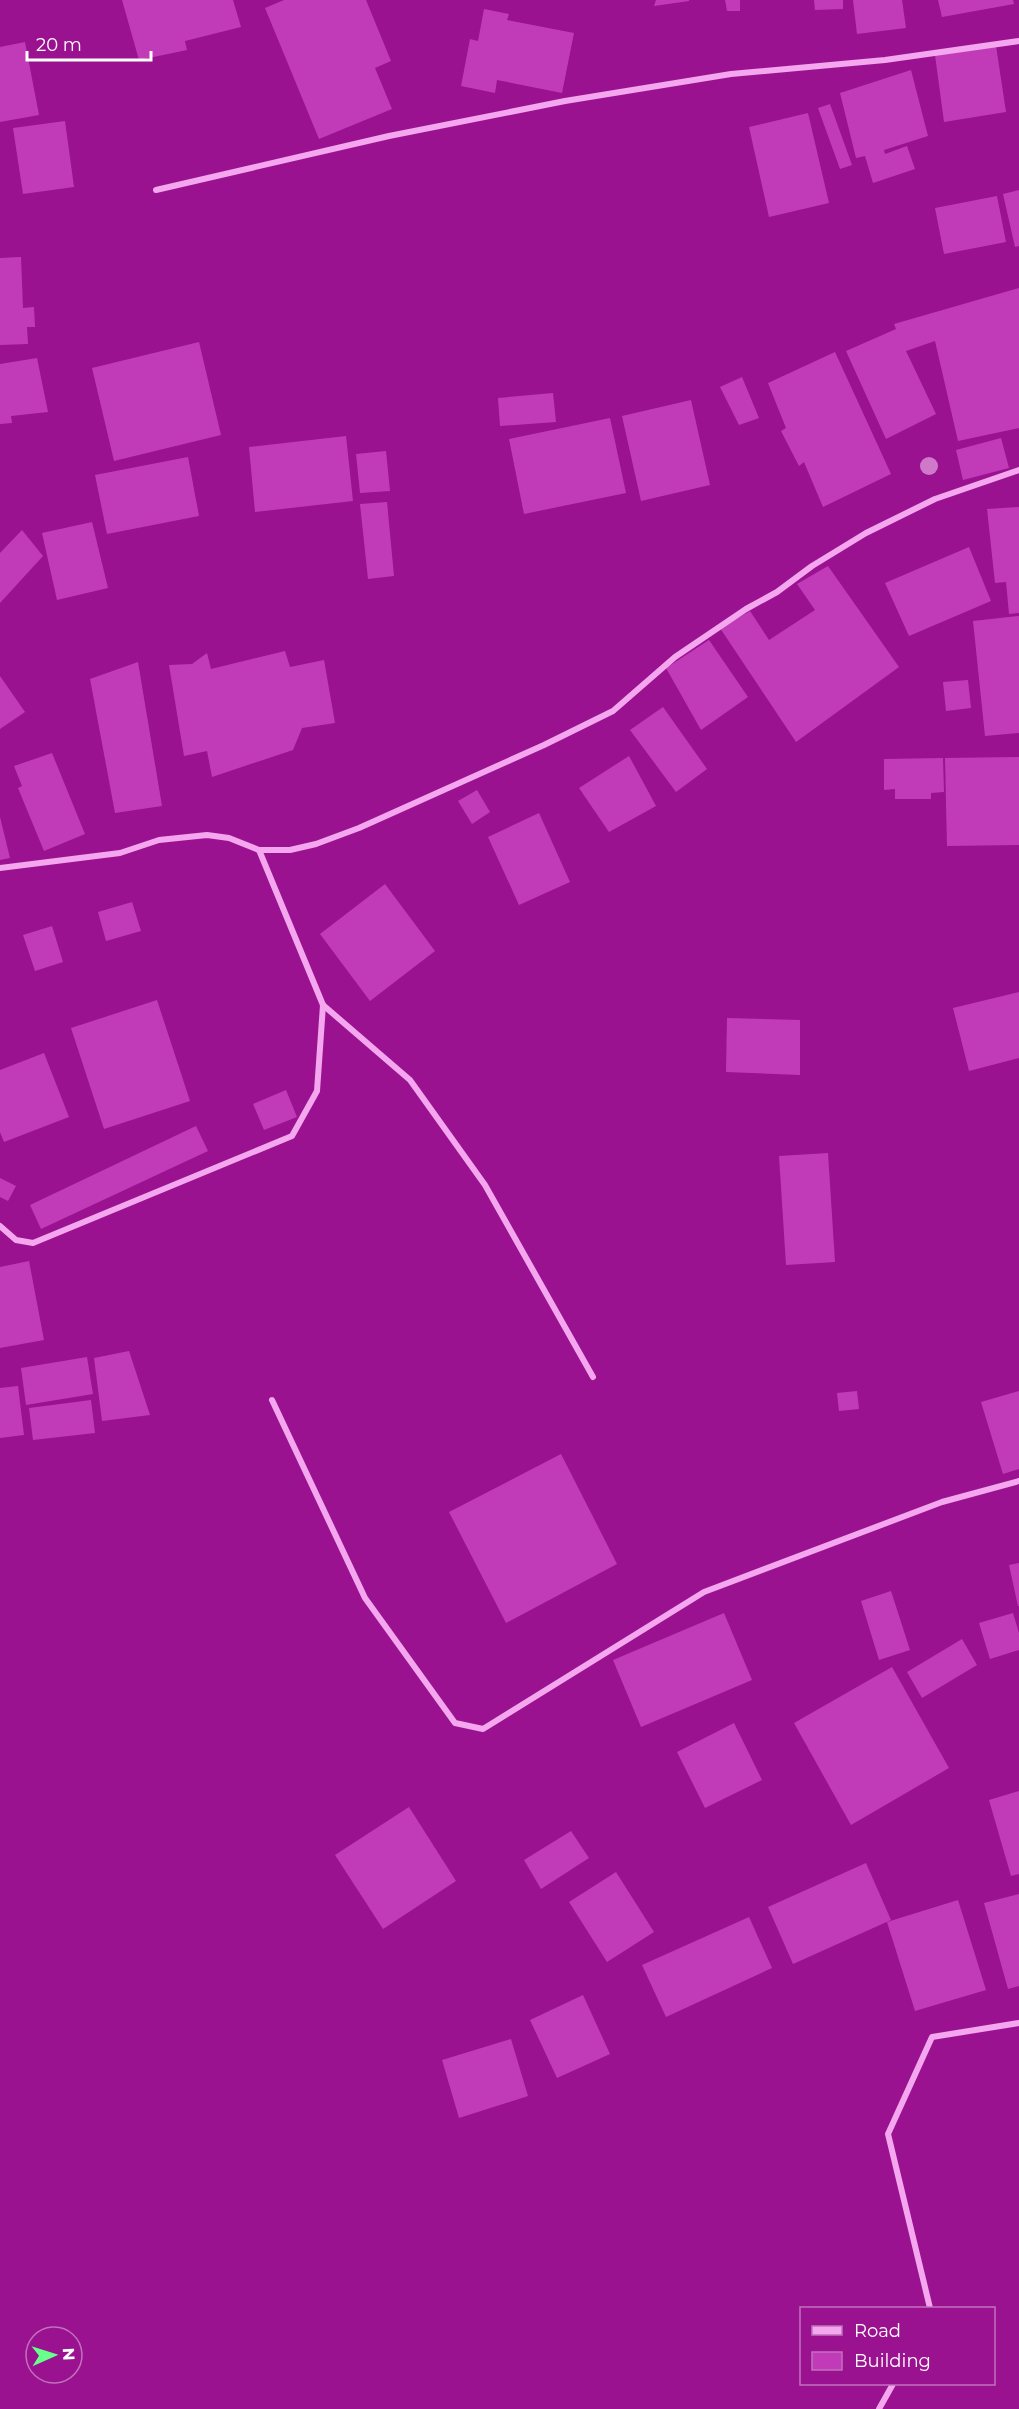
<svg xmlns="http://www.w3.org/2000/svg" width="1019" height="2409" font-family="Montserrat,sans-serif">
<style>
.building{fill:#c13bb9}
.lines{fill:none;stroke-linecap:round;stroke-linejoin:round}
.street{stroke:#f4a6ef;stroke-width:6}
.tree{fill:#d079cb}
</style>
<rect width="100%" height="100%" fill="#9a1290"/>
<!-- building -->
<g class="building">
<path d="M122,0H233L241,27L185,41L187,50L139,60Z"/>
<path d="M284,0H366L391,61L375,68L392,109L319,139L265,8Z"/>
<path d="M656,0H689V1L654,6Z"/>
<path d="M725,0H740V11H727Z"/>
<path d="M814,0H843V9L815,10Z"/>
<path d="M853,0H902L906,28L857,34Z"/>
<path d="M938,0H1013L1014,4L942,17Z"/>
<path d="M484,9L509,14L507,20L574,33L562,93L497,80L495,93L461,86L470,39L478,41Z"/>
<path d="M25,42L39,115L0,122V47Z"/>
<path d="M996,46L1006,112L944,122L935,55Z"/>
<path d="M911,70L928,136L884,150L885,154L907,146L915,169L873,183L865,156L856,158L840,93Z"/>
<path d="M830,104L852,165L840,169L818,108Z"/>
<path d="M808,113L829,203L769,217L749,127Z"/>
<path d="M65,121L74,187L23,194L13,128Z"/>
<path d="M1019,190V246L1015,247L1003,194Z"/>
<path d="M997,196L1006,242L944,254L935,208Z"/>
<path d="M21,257L23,308L34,307L35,327H27L28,344L0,345V258Z"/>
<path d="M1019,288V428L958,441L935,341L906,351L936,414L886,439L846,351L896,329L894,324Z"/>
<path d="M199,342L221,435L114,461L92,368Z"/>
<path d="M835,352L891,474L823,507L804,462L799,466L781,431L786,428L768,383Z"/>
<path d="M37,358L48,412L11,416L12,423L0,424V364Z"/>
<path d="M742,377L759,418L739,425L720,387Z"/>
<path d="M553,393L556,422L500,426L498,398Z"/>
<path d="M691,400L710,485L641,501L622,416Z"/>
<path d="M610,418L626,493L524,514L509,439Z"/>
<path d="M346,436L353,501L255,512L249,447Z"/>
<path d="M1001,438L1009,468L963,480L956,450Z"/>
<path d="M386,451L390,491L360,493L356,454Z"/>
<path d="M188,457L199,516L107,534L95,475Z"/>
<path d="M387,502L394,576L368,579L360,504Z"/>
<path d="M1019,507V613L1009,614L1006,582L995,583L987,509Z"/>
<path d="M92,522L108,588L57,600L42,533Z"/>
<path d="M22,530L43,556L0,603V553Z"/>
<path d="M969,547L991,601L909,636L885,583Z"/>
<path d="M828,566L899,667L796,742L720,628L750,611L769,640L815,610L797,584Z"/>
<path d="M1019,616V733L985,736L973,621Z"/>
<path d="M709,640L748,697L701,730L666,668Z"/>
<path d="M285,651L290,667L324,660L335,723L302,728L293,750L212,777L207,751L184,756L169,665L192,664L207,653L211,669Z"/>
<path d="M138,662L162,806L115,813L90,679Z"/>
<path d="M0,676L25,712L0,729Z"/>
<path d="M968,680L971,708L946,711L943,682Z"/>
<path d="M663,707L707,769L676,792L630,730Z"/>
<path d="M52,753L85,834L44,851L18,788L22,786L14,766Z"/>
<path d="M629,756L656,806L609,832L579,788Z"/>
<path d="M1019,757V845L947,846L945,758Z"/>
<path d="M943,758L944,792L931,793V799H895V789L884,790V759Z"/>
<path d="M477,790L490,812L472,824L458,801Z"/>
<path d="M539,813L570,882L519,905L488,837Z"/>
<path d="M0,817L10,858L0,860Z"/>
<path d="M385,884L435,951L370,1001L320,934Z"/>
<path d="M132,902L141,931L106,941L98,912Z"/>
<path d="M52,926L63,962L35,971L23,935Z"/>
<path d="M1019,992V1058L969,1071L953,1008Z"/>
<path d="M157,1000L190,1101L104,1129L71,1028Z"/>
<path d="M727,1018L800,1020V1075L726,1072Z"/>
<path d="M44,1053L69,1117L4,1142L0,1132V1070Z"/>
<path d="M286,1090L297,1117L264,1130L253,1104Z"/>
<path d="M196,1126L208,1151L41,1229L30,1205Z"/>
<path d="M828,1153L835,1262L786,1265L779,1156Z"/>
<path d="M0,1178L16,1186L8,1201L0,1197Z"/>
<path d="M29,1261L44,1340L0,1348V1267Z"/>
<path d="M129,1351L150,1415L102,1421L94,1358Z"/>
<path d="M87,1357L93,1394L26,1405L21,1368Z"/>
<path d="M18,1386L24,1435L0,1438V1388Z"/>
<path d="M857,1391L859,1409L839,1411L837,1393Z"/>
<path d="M1019,1391V1469L1003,1474L981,1402Z"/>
<path d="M91,1400L95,1433L33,1440L29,1408Z"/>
<path d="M561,1454L617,1564L506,1623L449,1512Z"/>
<path d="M1019,1563V1606H1018L1009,1565Z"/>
<path d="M891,1591L910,1650L879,1660L861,1601Z"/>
<path d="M724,1613L752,1680L641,1727L613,1660Z"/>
<path d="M1013,1613L1019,1633V1650L990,1659L979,1623Z"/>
<path d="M962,1639L977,1665L922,1698L907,1672Z"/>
<path d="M892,1667L949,1768L851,1825L794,1723Z"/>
<path d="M734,1723L762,1780L705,1808L677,1752Z"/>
<path d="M1019,1791V1874L1011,1876L989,1800Z"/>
<path d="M409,1807L456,1881L383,1929L335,1855Z"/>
<path d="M571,1831L589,1858L541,1889L524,1860Z"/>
<path d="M866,1863L891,1920L793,1964L768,1907Z"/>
<path d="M616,1872L654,1932L607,1962L569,1902Z"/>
<path d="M1019,1894V1986L1008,1989L984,1903Z"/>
<path d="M958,1900L986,1990L915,2011L887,1922Z"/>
<path d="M749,1917L772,1968L666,2017L642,1965Z"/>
<path d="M583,1995L610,2054L557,2078L530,2020Z"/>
<path d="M511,2039L528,2096L459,2118L442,2060Z"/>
</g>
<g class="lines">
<!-- street -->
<g class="street">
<path d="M156,190L389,136L565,101L731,74L885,60L1019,41"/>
<path d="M259,850L323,1005L410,1080L485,1185L593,1377"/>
<path d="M0,868L120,853L159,840L207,835L229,838L259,850H290L316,844L359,828L544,745L613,711L675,657L746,609L777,592L812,566L866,533L935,499L1019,470"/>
<path d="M0,1226L16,1240L33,1243L292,1136L317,1091L323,1005"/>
<path d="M272,1400L365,1598L455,1723L483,1729L704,1592L942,1502L1019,1481"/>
<path d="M930,2308L888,2134L932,2037L1019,2023"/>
<path d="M879,2409L893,2384"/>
</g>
</g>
<!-- trees -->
<circle class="tree" cx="929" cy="466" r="9"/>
<!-- legend -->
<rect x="800" y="2307" width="195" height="78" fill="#9a1290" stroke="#c271bc" stroke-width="1.5"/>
<rect x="812" y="2326" width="30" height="9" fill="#f4a6ef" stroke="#c271bc" stroke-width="1.5"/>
<text x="854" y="2337" font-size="18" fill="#ffffff">Road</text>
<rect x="812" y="2352" width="30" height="18" fill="#c13bb9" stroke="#c271bc" stroke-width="1.5"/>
<text x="854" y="2367" font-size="18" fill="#ffffff">Building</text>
<!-- north arrow -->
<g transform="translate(54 2355) rotate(87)"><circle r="28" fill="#9a1290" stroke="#c271bc" stroke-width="1.5"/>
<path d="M0-4.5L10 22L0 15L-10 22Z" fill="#69ff8b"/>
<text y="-9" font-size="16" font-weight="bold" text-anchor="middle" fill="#ffffff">N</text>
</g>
<!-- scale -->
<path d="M27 51v9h124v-9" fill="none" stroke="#ffffff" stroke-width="3"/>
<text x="36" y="51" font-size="18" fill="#ffffff" stroke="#9a1290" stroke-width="4.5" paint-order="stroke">20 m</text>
</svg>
